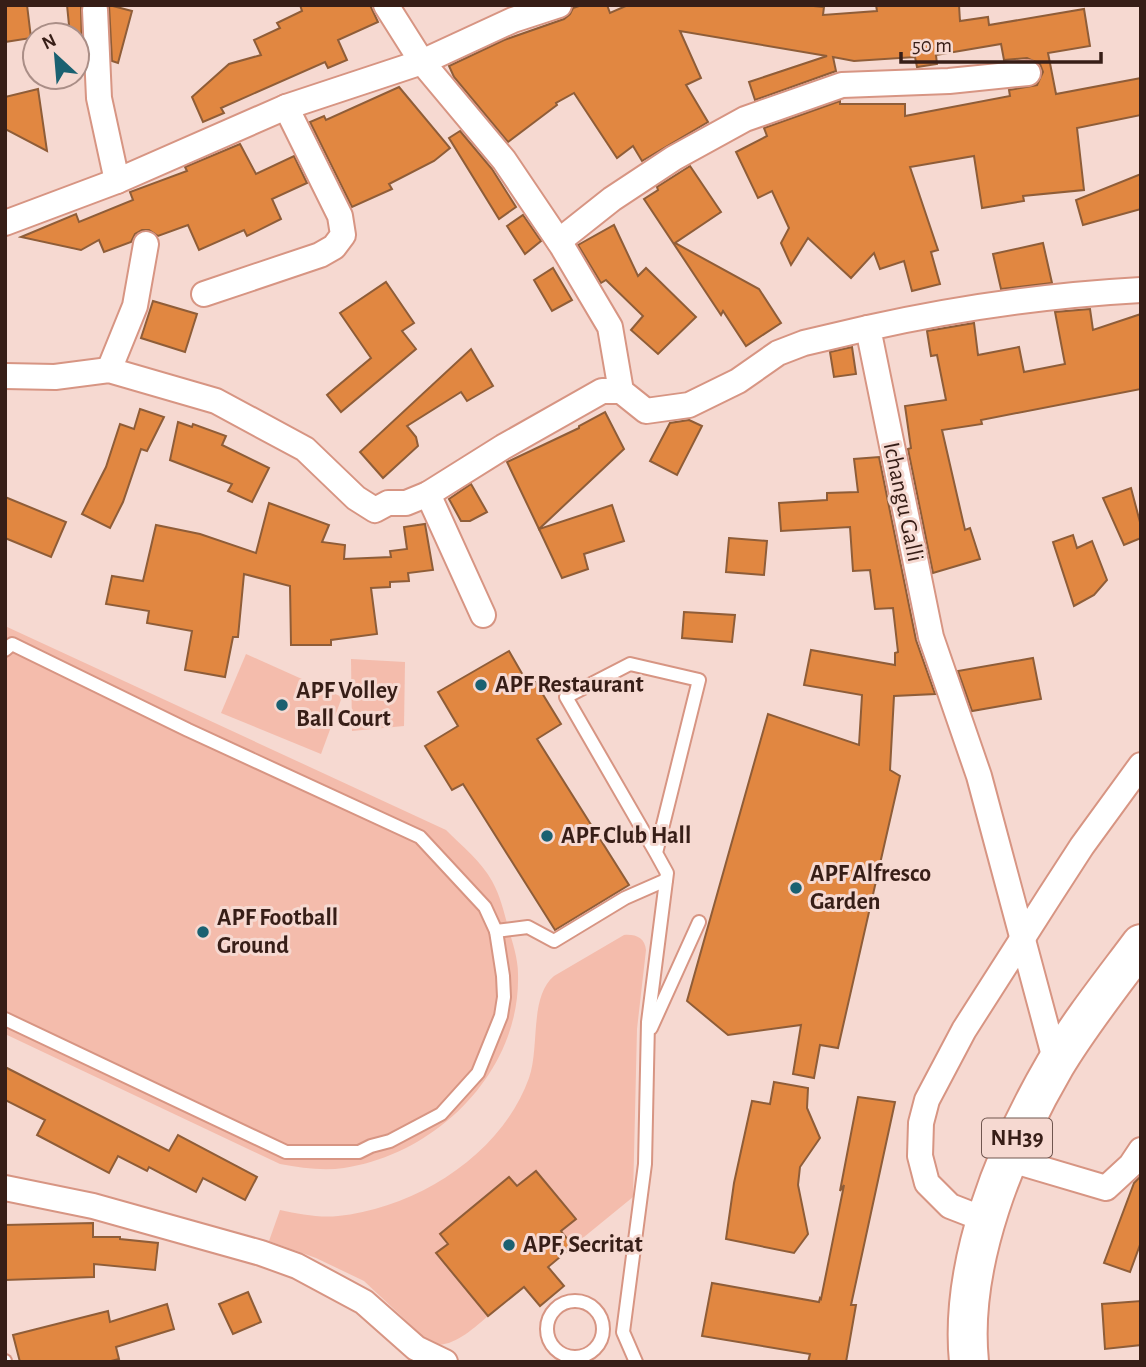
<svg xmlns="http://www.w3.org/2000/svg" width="1146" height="1367" font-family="'Alegreya Sans',sans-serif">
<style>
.green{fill:#f4bcac}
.building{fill:#e18741;stroke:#8f5d38;stroke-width:2}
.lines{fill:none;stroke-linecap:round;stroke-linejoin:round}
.lane-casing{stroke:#d79583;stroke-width:16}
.street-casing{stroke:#d79583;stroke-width:28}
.highway-casing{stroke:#d79583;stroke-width:42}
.lane{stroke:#fff;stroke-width:12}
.street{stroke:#fff;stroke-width:24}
.highway{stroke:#fff;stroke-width:38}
.poi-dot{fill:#1a6171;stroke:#f6d9d1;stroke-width:2.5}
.labels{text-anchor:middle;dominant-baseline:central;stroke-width:6;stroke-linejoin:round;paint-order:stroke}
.shield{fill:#f6d9d1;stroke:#70564f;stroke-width:2}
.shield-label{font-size:23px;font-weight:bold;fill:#371e17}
.street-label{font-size:24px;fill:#371e17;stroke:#f6d9d1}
.poi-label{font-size:24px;font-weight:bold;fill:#371e17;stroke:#f6d9d1;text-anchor:start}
</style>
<rect width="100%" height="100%" fill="#f6d9d1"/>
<!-- green -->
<g class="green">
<path d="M5,626L446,830C461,845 482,862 492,881C500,895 504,912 508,927C512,941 518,958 518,974C521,1071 437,1154 344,1168C323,1171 302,1168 280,1164L5,1034Z"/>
<path d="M246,654L342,697L321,754L221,713Z"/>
<path d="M351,659L405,662L404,726L352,731Z"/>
<path d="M624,935C636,934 645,938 646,950L637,1029L633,1197L573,1246L561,1231L576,1219L536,1171L517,1186L509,1177L448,1244L437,1253L488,1316C474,1328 450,1351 430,1343L364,1281L316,1258L269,1241L280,1210C299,1214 319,1218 338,1216C417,1208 502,1154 529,1078C540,1047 529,997 554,976Z"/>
</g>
<!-- building -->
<g class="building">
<path d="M5,5H27L31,38L5,42Z"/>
<path d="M67,5H81L82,53L77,52V35H70Z"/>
<path d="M109,5L132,11L118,63L112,61Z"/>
<path d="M300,5H370L378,22L338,40L347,60L328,68L325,62L221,108L224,113L203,122L192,97L229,64L261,55L254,40L280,28L277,23L302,11Z"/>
<path d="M582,5H607L610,13L628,5H803L824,7L823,15L877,11L876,5H959L960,21L988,17L989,25L1084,9L1090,46L1048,53L1056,94L1141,78V115L1077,128L1084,190L1023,196L1024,201L982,208L974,156L910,167L938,250L931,252L940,284L912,291L904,261L880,269L874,253L851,278L808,238L791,265L781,243L789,228L772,191L758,198L736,152L767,136L764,128L840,101V104H905V116L1010,96L1009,90L1037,85L1043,72L1040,64L1027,58L1004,60L1001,44L936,55L937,64L917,67L915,57L854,61L833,57L836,71L755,100L749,82L827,56L680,31L701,78L686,85L708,122L642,161L633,146L617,158L574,93L556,103L557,105L508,142L454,77L449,66L504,40L564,19L570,14L573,8Z"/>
<path d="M399,87L450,148L434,161L389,184L392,189L352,207L310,122L324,116L326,120Z"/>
<path d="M38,89L47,151L5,129V97Z"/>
<path d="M460,131L492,169L516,207L499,219L449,138Z"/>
<path d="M240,144L256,174L294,156L307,183L272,199L281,219L247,236L244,230L199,250L188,225L158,236L149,230H142L135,234L131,242L104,252L99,240L81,250L21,237L76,214L79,222L133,200L130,192L187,171L185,167Z"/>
<path d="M690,166L721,212L675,243L759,289L781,323L746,346L723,311L721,315L644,199L658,190L657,187Z"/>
<path d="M1141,174V209L1083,225L1076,200Z"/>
<path d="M523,215L541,241L525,254L507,226Z"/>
<path d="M614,225L638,276L646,268L696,317L658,354L631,330L643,316L606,280L601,283L578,245Z"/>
<path d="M1043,243L1052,283L1001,289L993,254Z"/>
<path d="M553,268L572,300L552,311L534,280Z"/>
<path d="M386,282L414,323L402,331L416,349L341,412L327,395L371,358L340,313Z"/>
<path d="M153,301L197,314L185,352L141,338Z"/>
<path d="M1090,309L1093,330L1141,314V389L981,420L982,424L942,430L965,530L970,528L980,559L933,573L908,449L911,448L905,406L946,400L937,355L931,356L927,331L974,323L978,355L1019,347L1024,372L1065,364L1055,312Z"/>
<path d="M852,347L856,374L834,377L830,352Z"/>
<path d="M471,349L493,386L467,401L461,392L407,426L416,437L418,446L383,478L360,452Z"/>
<path d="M140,409L164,417L147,451L141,449L123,502L110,528L82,514L106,467L120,424L134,429Z"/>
<path d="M605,412L624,449L539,529L507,462L579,428V426Z"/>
<path d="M689,420L702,426L677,475L650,461L670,423Z"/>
<path d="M178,422L192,427L193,424L226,436L222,445L269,468L252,502L228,491L232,484L170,460Z"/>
<path d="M879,457L916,640L935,694L894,696L890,770L900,776L838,1048L820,1045L814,1078L793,1074L801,1025L728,1035L687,1001L768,714L859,745L862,695L804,685L811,650L895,665V653L898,652L893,608L875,609L870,570L853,571L850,527L781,531L779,503L827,500V493L858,492L854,459Z"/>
<path d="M471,484L487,512L470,521H461L449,499Z"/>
<path d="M1131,488L1141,526V538L1124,545L1103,498Z"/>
<path d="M5,497L66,522L51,557L5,538Z"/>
<path d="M269,503L329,525L322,542L345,545L344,559L391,557L390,551L407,549L404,527L425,524L433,570L408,573L409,581L390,582V587L371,588L377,634L331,640V645H291L290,586L244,574L238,637H233L225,677L185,670L192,631L147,623L149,611L106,604L112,576L143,581L156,525L200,534L256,553Z"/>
<path d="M612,505L624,541L584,554L588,569L562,578L539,529Z"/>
<path d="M1073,535L1077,548L1092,541L1107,580L1094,595L1074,606L1053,542Z"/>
<path d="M729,538L767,541L764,575L726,572Z"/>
<path d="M684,612L735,615L732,642L682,638Z"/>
<path d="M509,651L528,684L534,680L561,724L537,739L629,885L555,930L463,784L452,790L425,746L458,726L438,692Z"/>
<path d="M1033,658L1041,699L972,711L958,671Z"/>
<path d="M5,1067L169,1151L178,1135L257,1177L245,1200L203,1178L196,1192L149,1167L147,1171L118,1156L109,1173L37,1135L45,1120L5,1100Z"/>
<path d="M774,1082L808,1088L807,1108L820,1138L800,1167L798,1185L808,1234L794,1253L726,1239L734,1183L752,1101L770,1104Z"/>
<path d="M858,1097L895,1102L851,1305H856L846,1362H808L810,1354L702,1336L712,1283L819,1302L820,1298L821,1299L844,1185L840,1191Z"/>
<path d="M536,1171L576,1219L561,1231L573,1246L548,1267L564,1286L540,1306L524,1287L488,1316L436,1253L448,1244L440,1234L509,1177L517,1186Z"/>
<path d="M1141,1176V1242L1130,1272L1104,1263L1134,1183Z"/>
<path d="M93,1223V1237H120V1239L158,1243L155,1270L94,1264V1277L5,1280V1225Z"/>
<path d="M248,1292L261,1322L233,1334L219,1304Z"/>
<path d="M1141,1301V1345L1105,1349L1102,1304Z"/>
<path d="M167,1304L174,1329L116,1347L119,1359L107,1362H20L13,1335L108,1311L110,1322Z"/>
</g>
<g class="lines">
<defs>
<g id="lane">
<path d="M5,650L12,644L188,730L420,837L485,907L496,931"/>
<path d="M5,1019L286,1152H359L371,1146L390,1141L441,1114L478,1073L501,1016L504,997L503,976L496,931L528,927L554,941L625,898L666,880"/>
<path d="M651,1028L699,922"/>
<circle cx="575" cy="1329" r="28"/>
<path d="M5,1361V1362"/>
<path d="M636,1362L623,1332L645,1164L648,1022L667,873L656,853L566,697L630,664L699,680L656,853"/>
</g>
<g id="street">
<path d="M386,5L422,62L504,160L562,246L610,327L621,391L646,411L689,405L738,381L778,353L804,343L868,328"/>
<path d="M95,10L99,98L117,181"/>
<path d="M5,223L117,181L286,107L422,62L513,20L559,5"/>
<path d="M559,241L612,199L674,158L745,119L842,85L949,81L1028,73"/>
<path d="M204,294L320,255L334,247L343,235L340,216L286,107"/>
<path d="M109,370L135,306L146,244"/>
<path d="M5,376L55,377L109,370L216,401L305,449L356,498L375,510L388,503H406L428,494L503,447L602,391H621"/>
<path d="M428,494L483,615"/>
<path d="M1056,1063L979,776L931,637L868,328C958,308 1049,295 1141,290"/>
<path d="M1008,1159L1106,1188L1131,1165L1141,1150"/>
<path d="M5,1188L93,1206L261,1253L297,1266L364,1302L416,1348L445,1362"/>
<path d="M986,1220L950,1206L927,1183L920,1156L921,1123L927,1100L964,1030L1049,897L1082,846L1141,765"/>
</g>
<path id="highway" d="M969,1362C959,1263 1006,1149 1055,1065C1080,1023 1112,983 1141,944"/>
</defs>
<!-- lane casing -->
<use href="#lane" class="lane-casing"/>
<!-- street casing -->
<use href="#street" class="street-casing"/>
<!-- highway casing -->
<use href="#highway" class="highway-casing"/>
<!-- lane -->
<use href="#lane" class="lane"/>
<!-- street -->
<use href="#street" class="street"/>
<!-- highway -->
<use href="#highway" class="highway"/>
</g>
<!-- markers -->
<g class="poi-dot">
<circle cx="481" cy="685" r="7"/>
<circle cx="282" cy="705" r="7"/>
<circle cx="547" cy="836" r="7"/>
<circle cx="796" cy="888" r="7"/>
<circle cx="203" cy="932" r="7"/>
<circle cx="509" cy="1245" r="7"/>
</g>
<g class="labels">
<!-- shield labels -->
<rect class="shield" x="982" y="1118.5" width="70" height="39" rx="5"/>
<g class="shield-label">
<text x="1017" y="1138">NH39</text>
</g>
<!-- street labels -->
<g class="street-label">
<text transform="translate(903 502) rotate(78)">Ichangu Galli</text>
</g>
<!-- poi labels -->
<g class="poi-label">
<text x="495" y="685">APF Restaurant</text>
<text x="296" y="691">APF Volley<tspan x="296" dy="28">Ball Court</tspan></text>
<text x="561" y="836">APF Club Hall</text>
<text x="810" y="874">APF Alfresco<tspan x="810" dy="28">Garden</tspan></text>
<text x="217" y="918">APF Football<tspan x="217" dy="28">Ground</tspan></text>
<text x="523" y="1245">APF, Secritat</text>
</g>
</g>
<!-- border -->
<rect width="1146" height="1367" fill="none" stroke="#371e17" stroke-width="14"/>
<!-- north arrow -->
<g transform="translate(56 56) rotate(334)"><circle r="33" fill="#f6d9d1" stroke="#aa8e87" stroke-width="2"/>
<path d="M0-5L12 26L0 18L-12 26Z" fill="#1a6171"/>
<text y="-10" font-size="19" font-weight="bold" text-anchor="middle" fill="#371e17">N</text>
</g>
<!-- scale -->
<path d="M901 52v10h200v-10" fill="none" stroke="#371e17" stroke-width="3.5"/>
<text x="912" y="52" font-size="21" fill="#371e17" stroke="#f6d9d1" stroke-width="5" paint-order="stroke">50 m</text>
</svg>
